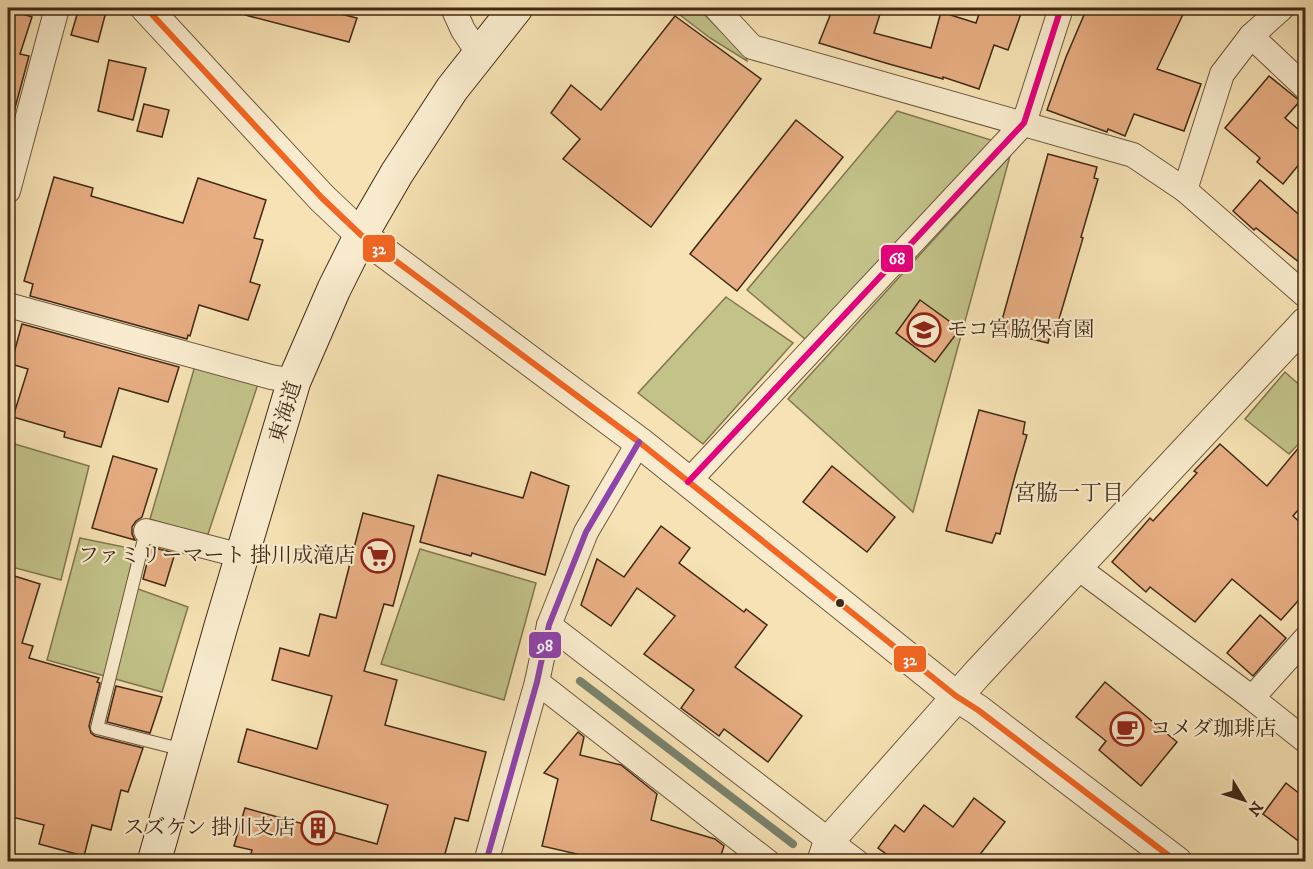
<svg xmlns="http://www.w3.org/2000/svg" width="1313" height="869" font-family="'IM FELL DW Pica','Noto Serif JP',serif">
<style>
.green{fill:#c2c289;stroke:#827650;stroke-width:1.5}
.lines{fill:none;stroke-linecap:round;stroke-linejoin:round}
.stream{stroke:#79836d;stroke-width:8}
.building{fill:#e8ae83;stroke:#412917;stroke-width:1.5}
.service-casing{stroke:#6e573e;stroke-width:14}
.minor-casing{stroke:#6e573e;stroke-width:26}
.tertiary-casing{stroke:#6e573e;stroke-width:32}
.secondary-casing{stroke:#412917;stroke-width:35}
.service{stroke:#f9ecce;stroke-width:12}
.minor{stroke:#f9ecce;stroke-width:24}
.tertiary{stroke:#f9ecce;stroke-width:30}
.secondary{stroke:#f9ecce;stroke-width:33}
.bus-1-casing{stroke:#f9ecce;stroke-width:10}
.bus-2-casing{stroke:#f9ecce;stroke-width:10}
.bus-3-casing{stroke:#f9ecce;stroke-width:10}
.bus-1{stroke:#f26522;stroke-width:6}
.bus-2{stroke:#e5007d;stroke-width:6}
.bus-3{stroke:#8e44ad;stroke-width:6}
.bus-dot{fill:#412917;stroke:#f9ecce;stroke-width:2}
.labels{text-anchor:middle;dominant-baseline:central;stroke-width:4.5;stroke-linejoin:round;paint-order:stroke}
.poi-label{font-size:21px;fill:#412917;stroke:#f9ecce;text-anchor:start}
.street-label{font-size:21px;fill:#412917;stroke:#f9ecce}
.neighbourhood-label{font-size:22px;fill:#412917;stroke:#f9ecce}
.line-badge{stroke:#f9ecce;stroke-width:2}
.badge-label{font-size:16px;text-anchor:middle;font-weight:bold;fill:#fff}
</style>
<rect width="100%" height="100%" fill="#f6e2b4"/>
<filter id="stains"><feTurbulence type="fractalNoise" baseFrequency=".00333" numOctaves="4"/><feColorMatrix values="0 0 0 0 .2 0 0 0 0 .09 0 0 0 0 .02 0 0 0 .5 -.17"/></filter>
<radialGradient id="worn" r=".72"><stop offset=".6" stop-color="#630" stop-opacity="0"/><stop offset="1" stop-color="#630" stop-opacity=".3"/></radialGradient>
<!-- green -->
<g class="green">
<path d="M671,8H698L746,56L747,61L710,38Z"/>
<path d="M897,111L1004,144L805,339L747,290Z"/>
<path d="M1010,156L913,512L788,399Z"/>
<path d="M726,297L793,343L703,444L638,393Z"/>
<path d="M195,366L259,381L207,537L150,519Z"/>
<path d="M1285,372L1305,390V437L1289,454L1245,419Z"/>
<path d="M8,442L89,466L61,580L8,566Z"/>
<path d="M80,538L134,549L127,585L188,607L162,692L47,660Z"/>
<path d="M420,549L536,583L504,700L381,664Z"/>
</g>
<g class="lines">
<!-- stream -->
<path class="stream" d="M580,681L793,844"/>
</g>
<!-- building -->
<g class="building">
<path d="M79,8H107L98,42L71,35Z"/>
<path d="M246,8H316L357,18L349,42L245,15Z"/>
<path d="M833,8H882L874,33L931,48L941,12L976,23L981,8H1023L1008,50L994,45L979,89L943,77V79L889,64L819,43Z"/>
<path d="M1087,8H1186L1157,69L1201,84L1184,131L1134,114L1125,136L1108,129L1107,132L1047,110L1066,57Z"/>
<path d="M8,9L32,17L20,54L29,56L8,134Z"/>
<path d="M675,16L761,79L651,227L563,159L580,139L551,113L571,85L601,110Z"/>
<path d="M109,60L146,68L133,120L98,111Z"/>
<path d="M1269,76L1300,101L1285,118L1305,135V157L1283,184L1257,162L1260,158L1225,128Z"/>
<path d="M144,104L169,110L162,137L137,131Z"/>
<path d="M796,120L843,157L737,291L690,254Z"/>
<path d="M1048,154L1097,167L1094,178L1098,179L1081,237L1083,238L1054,336L1050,335L1048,343L999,331Z"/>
<path d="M54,177L93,188L91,196L183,223L198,178L266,200L254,238L263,240L250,282L260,285L248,320L199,305L190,336L188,335L187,339L30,296L33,284L24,281Z"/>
<path d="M1260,180L1305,220V267L1256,228L1254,230L1233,211Z"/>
<path d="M920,300L960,329L935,362L896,333Z"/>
<path d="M22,324L179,367L168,402L119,388L101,447L64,437L65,432L13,417L28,369L11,364Z"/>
<path d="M979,410L1025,422L1023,434L1027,435L1015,476L1000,534L996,533L992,543L946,531Z"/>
<path d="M1305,440V502L1293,516L1305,527V593L1281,620L1232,579L1195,622L1150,587L1146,592L1112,562L1150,518L1153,521L1197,473L1194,471L1220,444L1267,486Z"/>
<path d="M113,456L157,469L142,517L136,521L132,527V534L135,540L92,528Z"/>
<path d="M832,466L895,517L867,552L803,502Z"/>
<path d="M531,472L569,486L545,575L472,553L471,556L420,542L438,475L523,498Z"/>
<path d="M363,513L414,526L393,606L384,604L364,671L397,680L385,725L486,752L468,821L455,818L443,861H249L252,850L234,846L245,808L377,844L388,805L238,762L247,729L317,749L332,696L272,680L280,648L309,656L320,614L336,618Z"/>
<path d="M661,526L690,548L679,563L744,612L746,609L767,625L735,667L802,716L768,762L724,729L719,736L681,708L694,690L644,654L675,616L637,588L611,626L581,605L597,559L624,577Z"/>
<path d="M151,547L175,553L165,586L143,579Z"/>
<path d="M8,574L40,584L22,643L33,646L29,658L99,678L97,682L100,683L89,726L91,733L95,736L143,748L128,792L121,790L111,830L92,825L84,856L39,844L44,825L8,816Z"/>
<path d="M1260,615L1286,638L1253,676L1227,653Z"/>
<path d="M1105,682L1177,742L1141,786L1099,750L1106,741L1076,717Z"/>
<path d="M116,686L162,697L150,733L107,722Z"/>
<path d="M578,732L584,737L580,755L621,765L657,794L651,820L715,839L724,846L719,861H607L542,846L558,779L544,773Z"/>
<path d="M1286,783L1305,798V846L1263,814Z"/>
<path d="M974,798L1005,822L975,861H896L878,848L895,825L904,832L924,805L953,827Z"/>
</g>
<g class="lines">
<defs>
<path id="service" d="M146,531L97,728L184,750"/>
<g id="minor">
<path d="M453,8L463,30L479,54"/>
<path d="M716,8L752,47L1133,155L1185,190L1306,296"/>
<path d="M1251,36L1306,88"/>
<path d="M1185,190L1222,74L1251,36L1282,8"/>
<path d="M8,191L57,8"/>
<path d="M8,305L271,377L294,381"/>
<path d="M688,482L1024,123L1061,8"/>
<path d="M146,531L242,556"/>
<path d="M1077,567L1252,698L1306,741"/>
<path d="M549,625L857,862"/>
<path d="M537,682L768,862"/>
<path d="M1252,698L1306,638"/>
<path d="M486,862L537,682L549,625L586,532L639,442"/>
</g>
<g id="tertiary">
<path d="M146,8L322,198L361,235L639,442L956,696L978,710L1177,862"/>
<path d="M822,862L829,841L977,674L1306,322"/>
</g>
<path id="secondary" d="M154,862L221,626L294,381L334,289L361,235L397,173L452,89L516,8"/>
</defs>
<!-- service casing -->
<use href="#service" class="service-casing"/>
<!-- minor casing -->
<use href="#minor" class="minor-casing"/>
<!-- tertiary casing -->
<use href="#tertiary" class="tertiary-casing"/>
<!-- secondary casing -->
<use href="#secondary" class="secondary-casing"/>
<!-- service -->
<use href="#service" class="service"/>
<!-- minor -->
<use href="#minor" class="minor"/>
<!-- tertiary -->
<use href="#tertiary" class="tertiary"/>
<!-- secondary -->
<use href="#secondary" class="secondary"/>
<defs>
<path id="bus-1" d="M146,8L322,198L361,235L639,442L956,696L978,710L1177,862"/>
<path id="bus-2" d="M688,482L1024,123L1061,8"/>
<path id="bus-3" d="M486,862L537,682L549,625L586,532L639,442"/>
</defs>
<!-- bus-1 casing -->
<use href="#bus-1" class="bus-1-casing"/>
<!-- bus-2 casing -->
<use href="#bus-2" class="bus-2-casing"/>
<!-- bus-3 casing -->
<use href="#bus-3" class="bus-3-casing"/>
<!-- bus-1 -->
<use href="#bus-1" class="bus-1"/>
<!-- bus-2 -->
<use href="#bus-2" class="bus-2"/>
<!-- bus-3 -->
<use href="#bus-3" class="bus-3"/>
</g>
<!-- icons -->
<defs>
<symbol id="school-ring" viewBox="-11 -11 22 22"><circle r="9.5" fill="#f9ecce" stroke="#8f2418" stroke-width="1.5"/><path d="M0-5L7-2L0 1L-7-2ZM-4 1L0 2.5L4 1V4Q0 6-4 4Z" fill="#8f2418"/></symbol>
<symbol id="supermarket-ring" viewBox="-11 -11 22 22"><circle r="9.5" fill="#f9ecce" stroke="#8f2418" stroke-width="1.5"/><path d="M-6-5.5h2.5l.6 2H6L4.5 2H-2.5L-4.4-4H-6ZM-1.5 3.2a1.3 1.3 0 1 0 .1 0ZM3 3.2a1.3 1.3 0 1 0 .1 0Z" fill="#8f2418"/></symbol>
<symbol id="cafe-ring" viewBox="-11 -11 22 22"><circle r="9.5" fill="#f9ecce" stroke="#8f2418" stroke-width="1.5"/><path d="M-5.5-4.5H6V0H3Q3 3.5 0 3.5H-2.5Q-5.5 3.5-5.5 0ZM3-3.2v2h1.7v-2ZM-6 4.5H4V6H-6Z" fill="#8f2418"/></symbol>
<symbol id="building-ring" viewBox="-11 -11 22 22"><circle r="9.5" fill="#f9ecce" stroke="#8f2418" stroke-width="1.5"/><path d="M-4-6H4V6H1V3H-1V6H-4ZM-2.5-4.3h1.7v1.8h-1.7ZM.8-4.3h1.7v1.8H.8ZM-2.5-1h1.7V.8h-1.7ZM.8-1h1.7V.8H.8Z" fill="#8f2418"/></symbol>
</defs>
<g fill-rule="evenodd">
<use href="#school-ring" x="905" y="311" width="38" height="38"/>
<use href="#supermarket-ring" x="359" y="537" width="38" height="38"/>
<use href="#cafe-ring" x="1108" y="710" width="38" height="38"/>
<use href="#building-ring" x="299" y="809" width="38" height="38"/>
</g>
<!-- markers -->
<circle class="bus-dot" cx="840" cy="603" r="5"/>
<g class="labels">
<!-- poi labels -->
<g class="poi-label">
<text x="947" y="330">モコ宮脇保育園</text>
<text x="355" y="556" text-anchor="end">ファミリーマート 掛川成滝店</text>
<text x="1150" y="729">コメダ珈琲店</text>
<text x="295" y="828" text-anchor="end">スズケン 掛川支店</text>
</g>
<!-- street labels -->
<g class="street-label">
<text transform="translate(286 412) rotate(-73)">東海道</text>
</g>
<!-- neighbourhood labels -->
<g class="neighbourhood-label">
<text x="1069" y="493">宮脇一丁目</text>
</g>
</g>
<g class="line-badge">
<rect x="362" y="234" width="34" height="29" rx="6" fill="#f26522"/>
<rect x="880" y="244" width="34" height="29" rx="6" fill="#e5007d"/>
<rect x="528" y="631" width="34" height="28" rx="6" fill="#8e44ad"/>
<rect x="893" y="645" width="34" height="28" rx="6" fill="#f26522"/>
</g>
<g class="badge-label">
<text x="379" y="254">32</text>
<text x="897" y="264">68</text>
<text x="545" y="651">98</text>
<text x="910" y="665">32</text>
</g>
<!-- margin -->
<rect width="1313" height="869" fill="none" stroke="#f6e2b4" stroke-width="30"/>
<rect x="9" y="9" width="1295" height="851" fill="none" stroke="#412917" stroke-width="3"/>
<rect x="15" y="15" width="1283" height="839" fill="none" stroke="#412917" stroke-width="1.5"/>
<!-- north arrow -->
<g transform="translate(1244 800) rotate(128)" stroke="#f9ecce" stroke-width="4.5" paint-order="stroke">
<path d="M0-4.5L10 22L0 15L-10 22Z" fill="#412917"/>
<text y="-9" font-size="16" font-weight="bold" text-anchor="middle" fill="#412917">N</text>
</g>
<rect width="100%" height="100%" filter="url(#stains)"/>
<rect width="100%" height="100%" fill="url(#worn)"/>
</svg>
